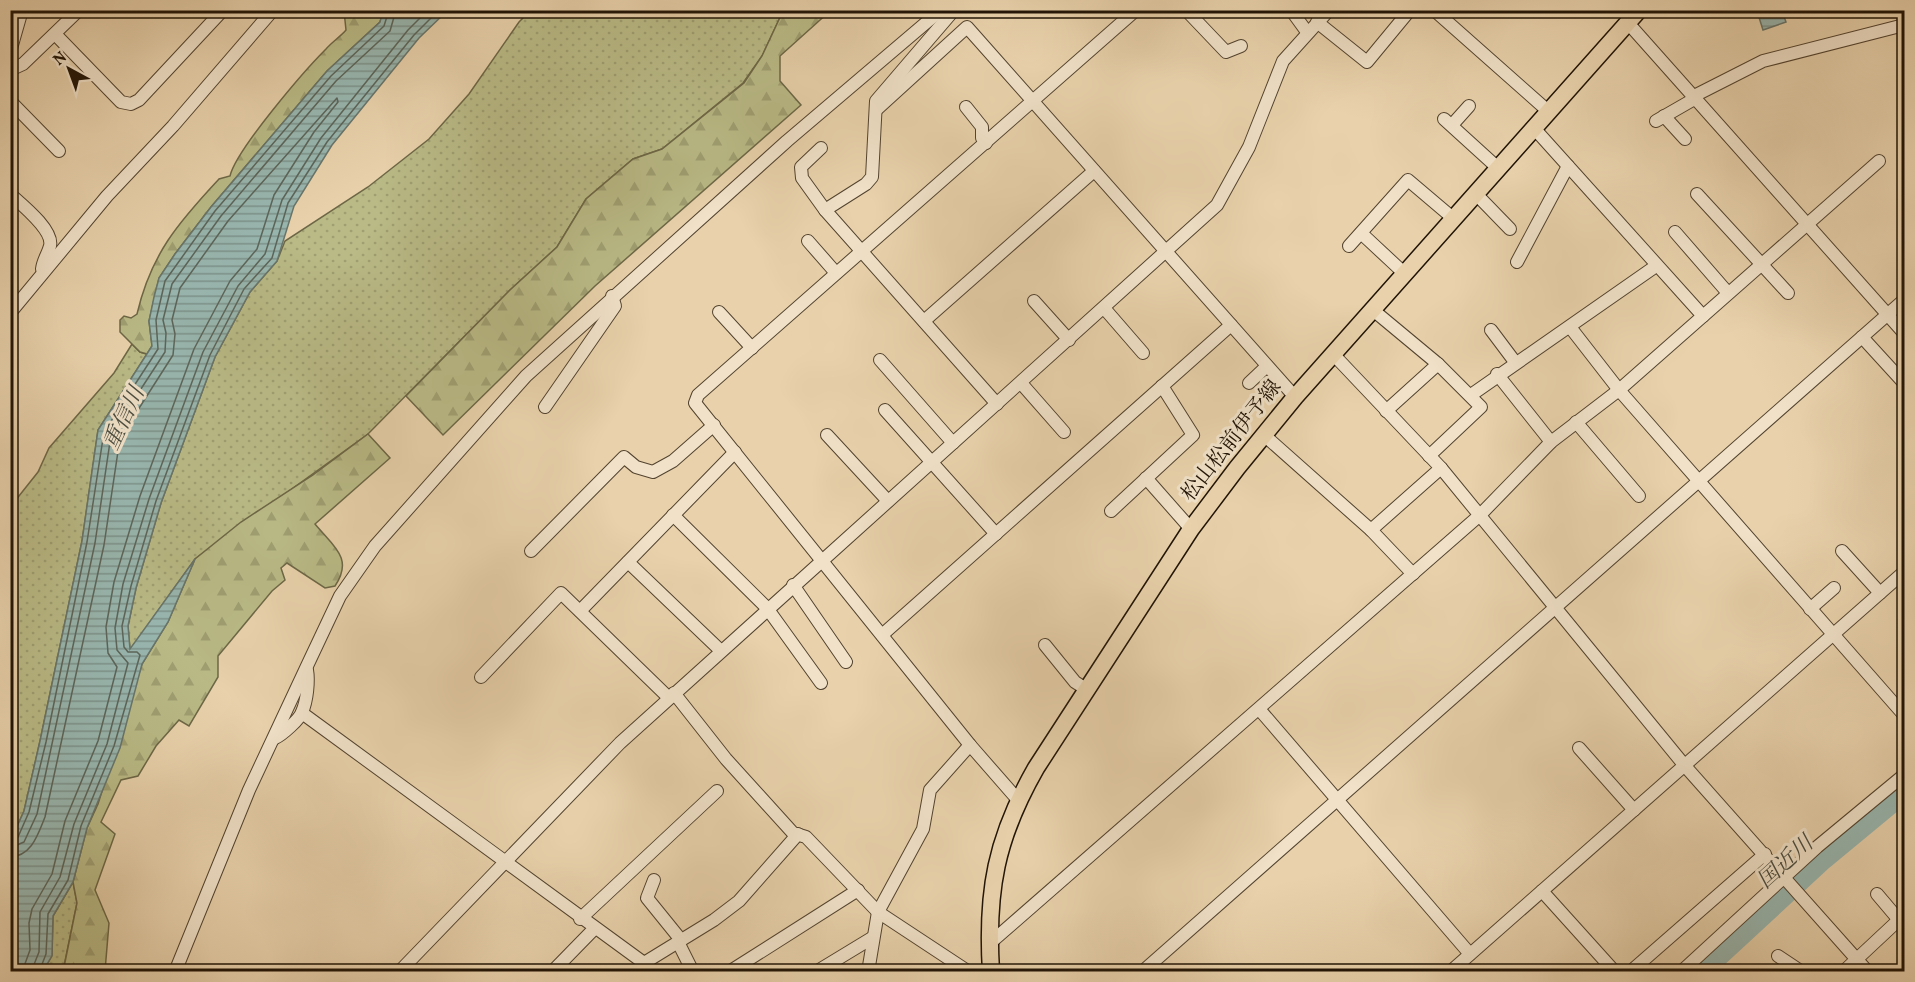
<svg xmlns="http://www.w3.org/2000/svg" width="1915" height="982" font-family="Vollkorn,'Noto Serif JP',serif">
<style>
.grass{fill:url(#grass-dots);stroke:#6d6746;stroke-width:1.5}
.forest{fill:url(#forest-firs);stroke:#6d6746;stroke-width:1.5}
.water{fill:url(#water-rules);stroke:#68756b;stroke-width:1.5}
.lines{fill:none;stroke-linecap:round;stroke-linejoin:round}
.shore{stroke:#5c655a;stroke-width:1.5}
.river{stroke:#98b6af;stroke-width:20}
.minor-casing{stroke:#53432f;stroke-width:14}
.major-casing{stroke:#211406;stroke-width:19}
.minor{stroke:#f0e1c8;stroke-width:12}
.major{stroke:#e8d1ab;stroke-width:16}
.labels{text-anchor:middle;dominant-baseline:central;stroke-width:6;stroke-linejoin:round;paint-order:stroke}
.street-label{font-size:21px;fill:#211406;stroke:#f0e1c8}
.water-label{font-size:22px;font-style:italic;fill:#4b4d41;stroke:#f0e1c8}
</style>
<defs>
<pattern id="grass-dots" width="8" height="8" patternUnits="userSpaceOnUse" patternTransform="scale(1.5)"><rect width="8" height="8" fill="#b9ba86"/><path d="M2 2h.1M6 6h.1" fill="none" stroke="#9f9f72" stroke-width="1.8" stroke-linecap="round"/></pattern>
<pattern id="forest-firs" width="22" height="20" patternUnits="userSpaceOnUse" patternTransform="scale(1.5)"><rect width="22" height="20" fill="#b9ba86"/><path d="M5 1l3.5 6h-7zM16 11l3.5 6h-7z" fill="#9f9f72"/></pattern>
<pattern id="water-rules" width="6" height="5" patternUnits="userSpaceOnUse" patternTransform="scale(1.5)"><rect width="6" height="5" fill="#98b6af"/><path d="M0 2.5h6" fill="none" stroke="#7c938c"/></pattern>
</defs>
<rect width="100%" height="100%" fill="#e8d1ab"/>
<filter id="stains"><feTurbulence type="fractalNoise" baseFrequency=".00333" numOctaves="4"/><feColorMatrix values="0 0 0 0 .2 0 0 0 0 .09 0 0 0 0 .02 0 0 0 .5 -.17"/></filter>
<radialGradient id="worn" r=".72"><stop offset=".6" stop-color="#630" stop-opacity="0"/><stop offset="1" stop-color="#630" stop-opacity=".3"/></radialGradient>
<!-- grass -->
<g class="grass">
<path d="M530,11H783L762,56L743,83L662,149L633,159L586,199L557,247L510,290L368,434L195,559L130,650L128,626L136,588L161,503L215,357L250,292L277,261L285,241L368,187L429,139L469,94L519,22Z"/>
<path d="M132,344L140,352L147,354L98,430L82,541L40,741L24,811L11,840V506L38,472L49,448L114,373Z"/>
<path d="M73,882L77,903L63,971L43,972L52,955L53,916Z"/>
</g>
<!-- forest -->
<g class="forest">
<path d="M344,11H383L380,22L327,71L211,207L175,254L159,278L149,321L152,346L147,354L140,352L120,332V320L124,316L131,318L137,314C151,254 178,223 219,179L230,176C236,150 304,71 326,49C332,42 340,37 346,30Z"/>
<path d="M783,11H830L780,56V81L801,105L595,286L443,435L406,396L510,290L557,247L586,199L633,159L662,149L744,83L762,56Z"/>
<path d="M368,434L390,458L315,524C333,546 354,558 335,586L325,588L287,563L281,568L285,580L272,591L218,656V677L189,726L179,720L156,746L138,776L121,780L101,822L115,834L95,890L109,923L105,971L63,972L77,903L73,882L87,828L98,804L142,664L168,622L195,559L241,522L313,475Z"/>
</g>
<!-- water -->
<g class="water">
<path d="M383,11H447L419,38L332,145L294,206L277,261L250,292L215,357L161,503L136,588L128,626L130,649L195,559L168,622L142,664L120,748L87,828L73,882L53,916L52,956L43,971H11V840L24,811L40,741L82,541L98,430L152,346L149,321L154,297L159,278L175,254L211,207L327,71L380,22Z"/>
<path d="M1757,11H1782L1786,22L1763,30Z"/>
</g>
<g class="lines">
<!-- shore -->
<g class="shore">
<path d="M10,840L18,837L29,812L46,742L87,542L104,432L158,349L156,320L165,281L215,211L331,76L384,26L389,10"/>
<path d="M10,848L24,842L37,814L95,543L111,435L165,352L166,333L163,320L172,284L221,216L336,81L390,31L396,10"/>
<path d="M10,857C32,856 38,834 45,817L104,545L120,438L173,355L175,334L172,320L180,288L228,221L337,98L338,102L314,132L274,195L257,249L230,281L194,349L140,496L114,582L106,627L108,653L117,667L98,741L65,821L52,874L32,909L29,923L30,950L22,972"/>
<path d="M31,972L39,952L40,912L60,877L74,824L107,744L128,663L117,650L115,628L123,584L149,499L203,352L238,286L265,254L282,200L321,138L408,30L428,10"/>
<path d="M39,972L46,954L48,914L68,880L81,826L114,746L140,655L137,652H128L124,647L122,626L131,586L156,501L210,355L244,289L272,258L288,203L327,142L414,35L439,10"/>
</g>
<!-- river -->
<path class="river" d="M1702,972L1823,860L1904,793"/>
<defs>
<g id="minor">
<path d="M1186,10L1226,52L1241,46"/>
<path d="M1291,10L1307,32"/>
<path d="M1434,10L1548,111"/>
<path d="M1317,22L1367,62L1410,10"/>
<path d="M1628,23L1904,333"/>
<path d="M55,34L121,102L131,104L139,100L223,10"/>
<path d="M10,52L22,10"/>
<path d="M10,70L23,64L79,10"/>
<path d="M1694,96L1763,61L1904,25"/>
<path d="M10,101L59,151"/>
<path d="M966,107L982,127V138L986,143"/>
<path d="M877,109L967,27L1295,397"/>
<path d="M1664,116L1685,139"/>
<path d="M1444,119L1499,169"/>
<path d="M1656,121L1696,98"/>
<path d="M1452,125L1469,106"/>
<path d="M1533,127L1703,316"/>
<path d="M821,148L801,167L802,178L825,210L997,404"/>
<path d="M10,194C21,204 54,230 50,246C48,254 43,260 42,269"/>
<path d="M1697,194L1788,293"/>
<path d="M1477,195L1510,229"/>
<path d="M825,210L866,184L872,177L876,101L954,10"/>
<path d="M1675,232L1728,293"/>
<path d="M1361,233L1405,274"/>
<path d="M808,241L836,273"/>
<path d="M1349,246L1408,180L1454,219"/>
<path d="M1517,262L1568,166"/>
<path d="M1034,301L1069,340"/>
<path d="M1104,308L1143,353"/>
<path d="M1373,310L1438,364L1481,407L1429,456"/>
<path d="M719,312L752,348"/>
<path d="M10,313L107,196L173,126L273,10"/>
<path d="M924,321L1094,171"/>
<path d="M1570,327L1619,390L1904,715"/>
<path d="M1491,330L1515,362"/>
<path d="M1862,337L1904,383"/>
<path d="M1333,354L1441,468L1685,766L1868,972"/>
<path d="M880,360L953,443"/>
<path d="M1497,374L1551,442"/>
<path d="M1021,383L1064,432"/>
<path d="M1249,383L1267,366"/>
<path d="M1471,395L1656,266"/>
<path d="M545,407L615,306L612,296"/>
<path d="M885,410L996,534"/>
<path d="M1386,411L1438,364"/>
<path d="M1576,422L1639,496"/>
<path d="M827,435L888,501"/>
<path d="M1264,435L1371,530L1413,574"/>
<path d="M1146,478L1191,529"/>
<path d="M1111,511L1193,435L1162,386"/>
<path d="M673,515L767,608L821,683"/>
<path d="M1371,530L1441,468"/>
<path d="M531,551L624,457L636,467L653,472L673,461L714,425"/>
<path d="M1842,551L1880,593"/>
<path d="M628,562L720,650"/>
<path d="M793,585L846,662"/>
<path d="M1810,609L1834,588"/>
<path d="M580,611L735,452"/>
<path d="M882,635L1231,325"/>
<path d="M1045,645L1075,682L1086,689"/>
<path d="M481,677L561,593L669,698"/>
<path d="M674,693L726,759L793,833L806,837L878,912L969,972"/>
<path d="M1259,709L1470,954"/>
<path d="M302,713L644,963L714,920L739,901L798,834"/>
<path d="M275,738C282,735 300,719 302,712C307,701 309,681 307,670"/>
<path d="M1579,748L1634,810"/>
<path d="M1018,800L970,745L695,403L698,395L1136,10"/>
<path d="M654,880L647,898L681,940"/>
<path d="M1542,891L1615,972"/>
<path d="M1877,894L1899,920"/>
<path d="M580,919L717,791"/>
<path d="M678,942L693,972"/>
<path d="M989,944L1480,515L1551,442L1619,390L1879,161"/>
<path d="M1778,956L1802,972"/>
<path d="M175,972L249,790L307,666L340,596L375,546L526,376L787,141L941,10"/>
<path d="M399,972L620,743L1217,205L1249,147L1283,61L1329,10"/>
<path d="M552,972L594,929"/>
<path d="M729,972L858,890"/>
<path d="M816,972L872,938"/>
<path d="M868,972L878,912L923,829L930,790L970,745"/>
<path d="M1142,972L1904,300"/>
<path d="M1450,972L1904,572"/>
<path d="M1630,972L1765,854"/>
<path d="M1681,972L1817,847L1904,775"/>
<path d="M1843,972L1904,915"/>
</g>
<path id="major" d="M991,972C986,891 996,838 1036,768L1191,529L1237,468L1295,397L1639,10"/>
</defs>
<!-- minor casing -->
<use href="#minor" class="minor-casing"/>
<!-- major casing -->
<use href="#major" class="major-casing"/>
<!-- minor -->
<use href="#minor" class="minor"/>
<!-- major -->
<use href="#major" class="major"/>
</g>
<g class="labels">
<!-- street labels -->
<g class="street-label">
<text transform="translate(1232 441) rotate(-52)">松山松前伊予線</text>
</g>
<!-- water labels -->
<g class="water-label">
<text transform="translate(125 419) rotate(-65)">重信川</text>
<text transform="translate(1786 863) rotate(-42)">国近川</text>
</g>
</g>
<!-- margin -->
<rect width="1915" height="982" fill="none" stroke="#e8d1ab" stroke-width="36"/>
<rect x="12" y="12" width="1891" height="958" fill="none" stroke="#211406" stroke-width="3"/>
<rect x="18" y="18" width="1879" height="946" fill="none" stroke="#211406" stroke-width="1.5"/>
<!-- north arrow -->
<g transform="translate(69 69) rotate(319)" stroke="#f0e1c8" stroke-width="4.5" paint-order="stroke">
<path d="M0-4.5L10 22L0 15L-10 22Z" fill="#211406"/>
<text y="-9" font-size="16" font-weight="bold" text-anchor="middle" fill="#211406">N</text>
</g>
<rect width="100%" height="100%" filter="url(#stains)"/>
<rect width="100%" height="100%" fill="url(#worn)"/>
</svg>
